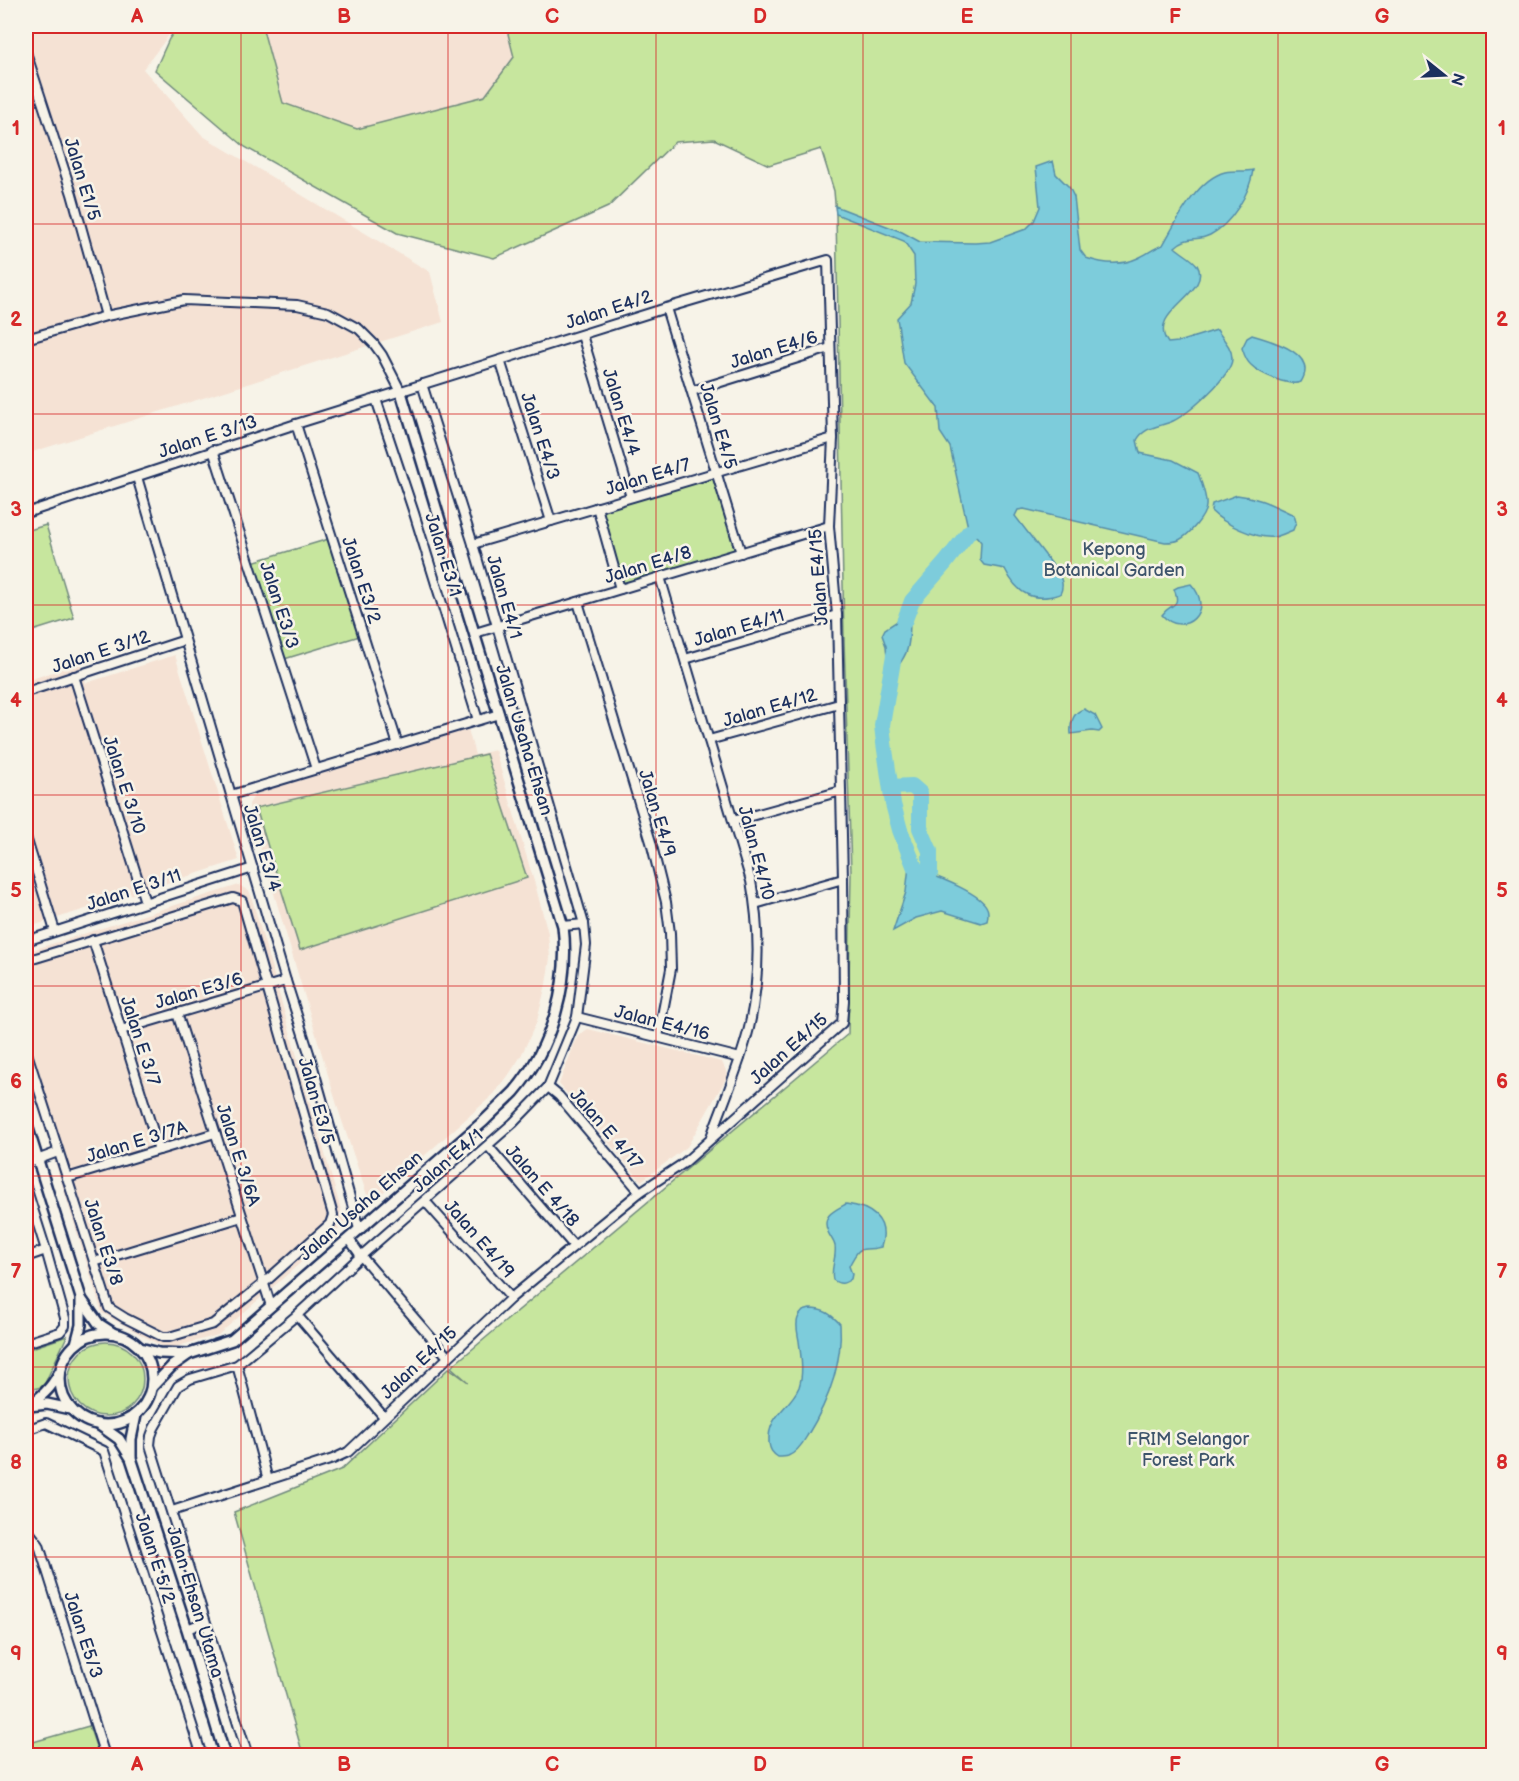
<svg xmlns="http://www.w3.org/2000/svg" width="1519" height="1781" font-family="'Balsamiq Sans',sans-serif">
<style>
.built{fill:#f5e2d4}
.green{fill:#c7e69e;stroke:#718a7e;stroke-width:1.5}
.water{fill:#7dccdb;stroke:#568da9;stroke-width:1.5}
.lines{fill:none;stroke-linecap:round;stroke-linejoin:round}
.river{stroke:#7dccdb;stroke-width:16}
.minor-casing{stroke:#1b2f5e;stroke-width:12}
.tertiary-casing{stroke:#1b2f5e;stroke-width:14}
.minor{stroke:#f7f3e8;stroke-width:8}
.tertiary{stroke:#f7f3e8;stroke-width:9}
.grid{fill:none;stroke:#d62828;stroke-width:1.5;stroke-opacity:0.55}
.labels{text-anchor:middle;dominant-baseline:central;stroke-width:5;stroke-linejoin:round;paint-order:stroke}
.street-label{font-size:18px;fill:#1b2f5e;stroke:#f7f3e8}
.park-label{font-size:18px;fill:#3d546b;stroke:#f7f3e8}
.neatline{fill:none;stroke:#d62828;stroke-width:2}
.grid-label{font-size:20px;text-anchor:middle;font-weight:bold;fill:#d62828}
</style>
<rect width="100%" height="100%" fill="#f7f3e8"/>
<filter id="ink" filterUnits="userSpaceOnUse"><feTurbulence type="fractalNoise" baseFrequency=".0167" numOctaves="2"/><feDisplacementMap in="SourceGraphic" scale="12" xChannelSelector="R" yChannelSelector="G"/><feConvolveMatrix kernelMatrix="1 2 1 2 8 2 1 2 1" color-interpolation-filters="sRGB"/></filter>
<g filter="url(#ink)">
<!-- built -->
<g class="built">
<path d="M26,26H176L143,69L203,136L430,272L443,322L26,454Z"/>
<path d="M262,26H506L514,57L485,96L357,129L282,103Z"/>
<path d="M175,655L239,860L26,928V681L80,663L86,683Z"/>
<path d="M468,729L475,755L495,750L536,888L548,933L550,958L546,984L537,1021L521,1056L508,1076L494,1094L370,1204L340,1115L250,813L249,804L255,794Z"/>
<path d="M239,885L250,892L345,1224L218,1335L167,1349L102,1313L26,1068V952Z"/>
<path d="M588,1029L722,1062L728,1075L687,1147L641,1181L559,1084L578,1035Z"/>
</g>
<!-- green -->
<g class="green">
<path d="M178,26H262L283,103L357,129L485,96L514,57L506,26H1493V1755H303L234,1512L342,1469L449,1368L468,1382L451,1367L848,1034L851,873L844,639L836,214L834,191L821,149L769,165L714,139L675,142L608,207L494,258L397,233L245,147L155,70L169,39Z"/>
<path d="M716,472L741,553L620,589L597,507Z"/>
<path d="M46,525L74,618L26,633V531Z"/>
<path d="M332,538L363,635L281,660L249,563Z"/>
<path d="M486,754L527,878L300,950L256,808Z"/>
<path d="M67,1336L45,1383L41,1387L26,1391V1350Z"/>
<circle cx="106" cy="1379" r="37"/>
<path d="M89,1726L99,1755H26V1744Z"/>
</g>
<!-- water -->
<g class="water">
<path d="M1053,161L1056,174L1069,187L1074,197L1080,250L1086,258C1103,264 1121,266 1138,258C1147,254 1154,248 1163,245C1176,222 1197,179 1225,172C1235,170 1244,172 1253,170C1250,194 1231,224 1210,235C1196,242 1188,235 1175,247C1181,253 1192,258 1197,265C1214,293 1145,311 1168,343L1178,342L1217,330C1222,338 1232,347 1232,358C1233,375 1188,414 1173,421C1160,427 1145,426 1137,440L1140,453L1173,460L1198,473C1201,481 1207,498 1206,506C1205,517 1189,535 1179,540C1175,542 1170,542 1165,542L1024,509L1018,510L1015,516L1058,572C1062,580 1064,586 1060,594C1033,603 1017,594 1005,569L984,565L980,560L981,542L977,537L969,532L950,447L940,432L938,408L904,363L897,318L911,303L915,284L914,256L904,241L836,214L835,206L902,232L920,242L975,243L990,242L1026,229L1034,221L1040,207L1036,167Z"/>
<path d="M1252,335C1272,341 1319,353 1301,382C1289,387 1260,374 1251,365C1246,361 1244,354 1242,348L1247,338Z"/>
<path d="M1237,495C1259,497 1274,506 1294,515L1296,522L1293,530C1288,532 1280,536 1274,537C1256,539 1224,524 1211,511L1212,504Z"/>
<path d="M1191,584C1216,611 1183,639 1162,615C1170,603 1182,608 1174,589L1178,587Z"/>
<path d="M912,601C908,617 912,635 907,650C904,660 896,668 891,676L888,670L886,646L882,635L885,629L896,622Z"/>
<path d="M1084,709L1095,715L1102,729L1099,732L1092,731L1071,734C1070,723 1073,712 1084,709Z"/>
<path d="M909,866C926,873 980,891 987,908C989,912 988,916 987,921L981,923L942,911L916,918L893,931L906,892Z"/>
<path d="M846,1204C870,1207 890,1219 881,1247C859,1253 862,1241 849,1266L852,1274L851,1279C844,1284 840,1285 833,1280C830,1268 837,1258 835,1246C834,1241 830,1237 828,1232C821,1216 833,1211 846,1204Z"/>
<path d="M810,1309C824,1309 831,1314 840,1324C843,1364 828,1402 807,1436C803,1443 796,1453 788,1456C785,1457 782,1457 778,1457C772,1453 770,1450 769,1443C767,1415 790,1408 799,1387C804,1372 801,1357 799,1341C798,1334 795,1325 798,1318C799,1315 801,1313 803,1311Z"/>
</g>
<g class="lines">
<!-- river -->
<g class="river">
<path d="M904,622L912,601L946,562L969,532"/>
<path d="M894,655L882,725L884,743L893,804L900,830L915,868"/>
<path d="M891,787L912,786L920,793V828L930,851V874"/>
</g>
<defs>
<g id="minor">
<path d="M26,52L72,194L106,316"/>
<path d="M666,308L741,553"/>
<path d="M582,335L631,497"/>
<path d="M26,339L106,316L184,300L297,305L328,312L359,329L374,344L382,355L401,392"/>
<path d="M500,360L551,521"/>
<path d="M692,391L830,348"/>
<path d="M376,399L414,513L478,720"/>
<path d="M296,424L398,745"/>
<path d="M213,450L316,769"/>
<path d="M137,477L286,981L309,1053L359,1229"/>
<path d="M597,507L620,589"/>
<path d="M26,513L296,424L666,308L828,260L833,438L829,526L837,615L843,879L844,1001L842,1023L684,1163L640,1192L511,1298L348,1452L333,1459L172,1511"/>
<path d="M473,544L833,438"/>
<path d="M660,577L751,881C760,929 760,979 749,1028C740,1065 724,1101 711,1137"/>
<path d="M578,602L651,842L666,902L670,933L671,969L658,1037"/>
<path d="M475,633L829,526"/>
<path d="M685,659L837,615"/>
<path d="M74,676L145,902"/>
<path d="M26,692L185,640"/>
<path d="M709,740L839,704"/>
<path d="M231,795L499,714"/>
<path d="M733,821L841,791"/>
<path d="M26,837L55,931"/>
<path d="M755,904L843,879"/>
<path d="M563,926L584,924"/>
<path d="M93,940L159,1150"/>
<path d="M26,941L253,868"/>
<path d="M26,961L233,898L242,901L333,1215L330,1224L264,1283L213,1324L169,1337H163L125,1318L109,1308L26,1050"/>
<path d="M177,1013L271,1306"/>
<path d="M577,1017L740,1058"/>
<path d="M121,1030L286,981"/>
<path d="M548,1087L559,1096L640,1192"/>
<path d="M488,1146L574,1246"/>
<path d="M26,1164L58,1152"/>
<path d="M67,1178L215,1133"/>
<path d="M26,1187L46,1250L65,1318V1326L60,1332L26,1343"/>
<path d="M425,1201L511,1298"/>
<path d="M349,1239L361,1256L447,1356"/>
<path d="M26,1257L46,1250"/>
<path d="M94,1262L242,1217"/>
<path d="M297,1315L384,1417"/>
<path d="M237,1365L268,1480"/>
<path d="M26,1430L46,1423L104,1451L202,1756"/>
<path d="M26,1528L39,1545L105,1756"/>
<path d="M187,1629L205,1622"/>
<path d="M248,1756L150,1445L151,1436L154,1428L178,1386L190,1379L237,1365L297,1315L361,1256L513,1123L548,1087L577,1017L586,945L584,924L473,544L422,384"/>
</g>
<g id="tertiary">
<path d="M26,1122L81,1298V1325L76,1344"/>
<path d="M82,1300L99,1324L113,1333"/>
<circle cx="106" cy="1379" r="46"/>
<path d="M140,1348L159,1353L189,1354"/>
<path d="M152,1387L172,1366L189,1354L232,1340L271,1306L484,1121C494,1111 504,1102 514,1092C552,1048 570,983 563,926L401,392"/>
<path d="M29,1406L47,1404L70,1409"/>
<path d="M26,1407C40,1398 51,1389 59,1373"/>
<path d="M98,1424L119,1439L131,1458L187,1629L225,1756"/>
<path d="M131,1456V1439L136,1415"/>
</g>
</defs>
<!-- minor casing -->
<use href="#minor" class="minor-casing"/>
<!-- tertiary casing -->
<use href="#tertiary" class="tertiary-casing"/>
<!-- minor -->
<use href="#minor" class="minor"/>
<!-- tertiary -->
<use href="#tertiary" class="tertiary"/>
</g>
</g>
<!-- grid -->
<path class="grid" d="M241,26V1756M448,26V1756M656,26V1756M863,26V1756M1071,26V1756M1278,26V1756M26,224H1494M26,414H1494M26,605H1494M26,795H1494M26,986H1494M26,1176H1494M26,1367H1494M26,1557H1494"/>
<g class="labels">
<!-- street labels -->
<g class="street-label">
<text transform="translate(82 179) rotate(73)">Jalan E1/5</text>
<text transform="translate(609 310) rotate(-18)">Jalan E4/2</text>
<text transform="translate(774 350) rotate(-17)">Jalan E4/6</text>
<text transform="translate(621 412) rotate(73)">Jalan E4/4</text>
<text transform="translate(718 426) rotate(73)">Jalan E4/5</text>
<text transform="translate(540 436) rotate(72)">Jalan E4/3</text>
<text transform="translate(208 437) rotate(-18)">Jalan E 3/13</text>
<text transform="translate(648 477) rotate(-17)">Jalan E4/7</text>
<text transform="translate(443 555) rotate(73)">Jalan E3/1</text>
<text transform="translate(648 565) rotate(-17)">Jalan E4/8</text>
<text transform="translate(819 577) rotate(-94)">Jalan E4/15</text>
<text transform="translate(361 580) rotate(72)">Jalan E3/2</text>
<text transform="translate(504 597) rotate(74)">Jalan E4/1</text>
<text transform="translate(279 605) rotate(72)">Jalan E3/3</text>
<text transform="translate(739 628) rotate(-16)">Jalan E4/11</text>
<text transform="translate(101 652) rotate(-18)">Jalan E 3/12</text>
<text transform="translate(770 708) rotate(-16)">Jalan E4/12</text>
<text transform="translate(524 740) rotate(73)">Jalan Usaha Ehsan</text>
<text transform="translate(124 785) rotate(72)">Jalan E 3/10</text>
<text transform="translate(657 813) rotate(73)">Jalan E4/9</text>
<text transform="translate(262 848) rotate(73)">Jalan E3/4</text>
<text transform="translate(756 853) rotate(75)">Jalan E4/10</text>
<text transform="translate(134 890) rotate(-18)">Jalan E 3/11</text>
<text transform="translate(199 991) rotate(-16)">Jalan E3/6</text>
<text transform="translate(662 1023) rotate(14)">Jalan E4/16</text>
<text transform="translate(140 1041) rotate(72)">Jalan E 3/7</text>
<text transform="translate(789 1049) rotate(-42)">Jalan E4/15</text>
<text transform="translate(316 1101) rotate(74)">Jalan E3/5</text>
<text transform="translate(606 1129) rotate(49)">Jalan E 4/17</text>
<text transform="translate(137 1142) rotate(-17)">Jalan E 3/7A</text>
<text transform="translate(238 1155) rotate(72)">Jalan E 3/6A</text>
<text transform="translate(448 1161) rotate(-41)">Jalan E4/1</text>
<text transform="translate(542 1186) rotate(49)">Jalan E 4/18</text>
<text transform="translate(361 1206) rotate(-41)">Jalan Usaha Ehsan</text>
<text transform="translate(479 1239) rotate(49)">Jalan E4/19</text>
<text transform="translate(103 1242) rotate(72)">Jalan E3/8</text>
<text transform="translate(419 1363) rotate(-43)">Jalan E4/15</text>
<text transform="translate(155 1558) rotate(72)">Jalan E 5/2</text>
<text transform="translate(195 1602) rotate(73)">Jalan Ehsan Utama</text>
<text transform="translate(83 1635) rotate(72)">Jalan E5/3</text>
</g>
<!-- park labels -->
<g class="park-label">
<text x="1114" y="549">Kepong<tspan x="1114" dy="21">Botanical Garden</tspan></text>
<text x="1188" y="1439">FRIM Selangor<tspan x="1188" dy="21">Forest Park</tspan></text>
</g>
</g>
<!-- margin -->
<rect width="1519" height="1781" fill="none" stroke="#f7f3e8" stroke-width="66"/>
<!-- north arrow -->
<g transform="translate(1444 75) rotate(108)" stroke="#f7f3e8" stroke-width="4.5" paint-order="stroke">
<path d="M0-4.5L10 22L0 15L-10 22Z" fill="#1b2f5e"/>
<text y="-9" font-size="16" font-weight="bold" text-anchor="middle" fill="#1b2f5e">N</text>
</g>
<rect x="33" y="33" width="1453" height="1715" class="neatline"/>
<g class="grid-label">
<text x="137" y="23">A</text>
<text x="344" y="23">B</text>
<text x="552" y="23">C</text>
<text x="760" y="23">D</text>
<text x="967" y="23">E</text>
<text x="1175" y="23">F</text>
<text x="1382" y="23">G</text>
<text x="16" y="135">1</text>
<text x="1502" y="135">1</text>
<text x="16" y="326">2</text>
<text x="1502" y="326">2</text>
<text x="16" y="516">3</text>
<text x="1502" y="516">3</text>
<text x="16" y="707">4</text>
<text x="1502" y="707">4</text>
<text x="16" y="897">5</text>
<text x="1502" y="897">5</text>
<text x="16" y="1088">6</text>
<text x="1502" y="1088">6</text>
<text x="16" y="1278">7</text>
<text x="1502" y="1278">7</text>
<text x="16" y="1469">8</text>
<text x="1502" y="1469">8</text>
<text x="16" y="1660">9</text>
<text x="1502" y="1660">9</text>
<text x="137" y="1771">A</text>
<text x="344" y="1771">B</text>
<text x="552" y="1771">C</text>
<text x="760" y="1771">D</text>
<text x="967" y="1771">E</text>
<text x="1175" y="1771">F</text>
<text x="1382" y="1771">G</text>
</g>
</svg>
